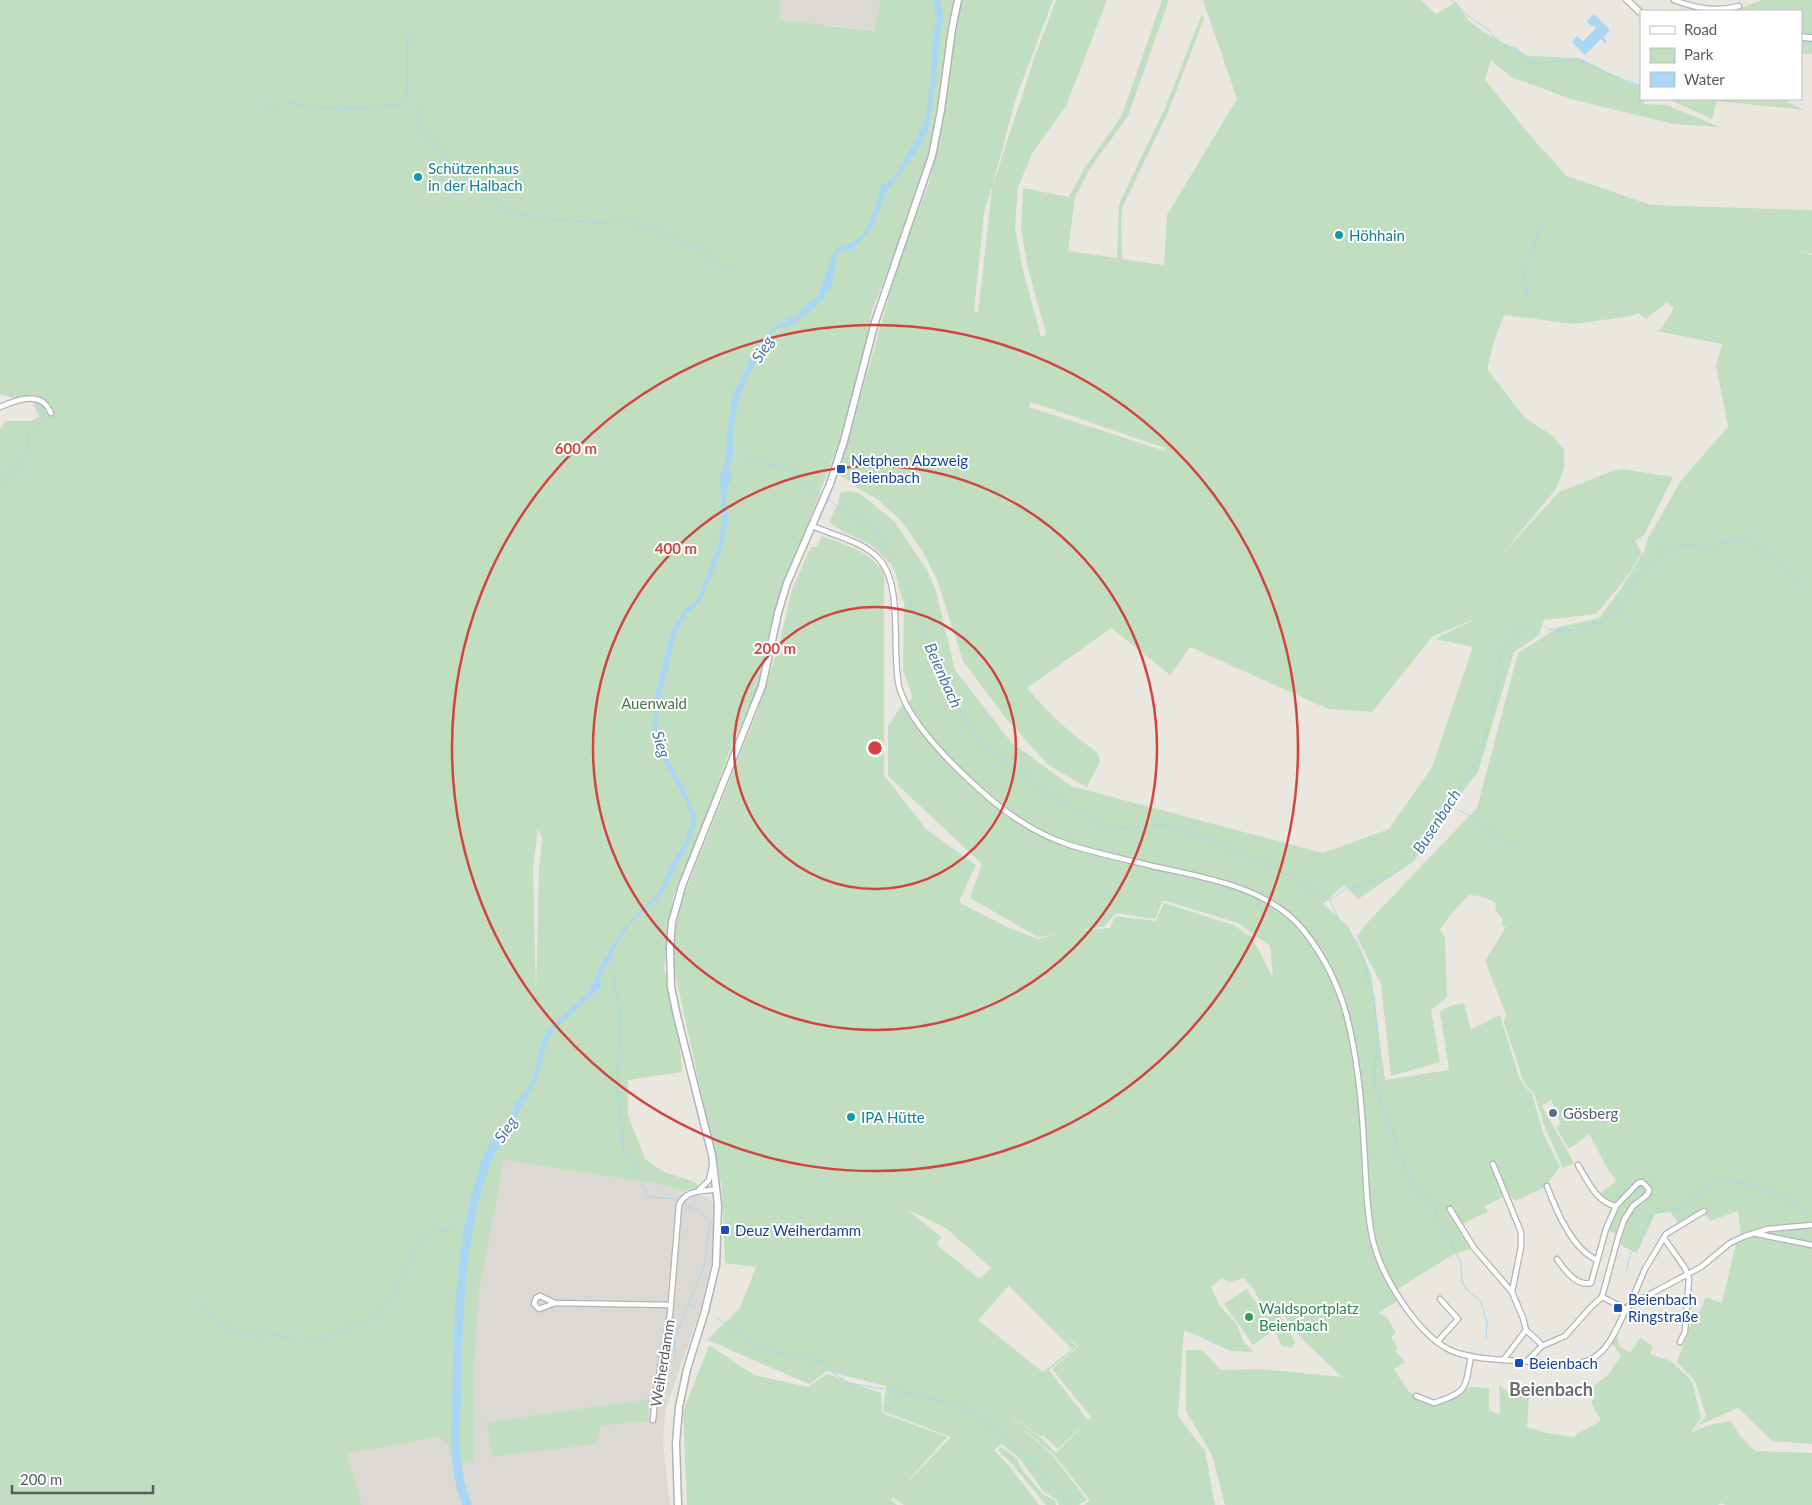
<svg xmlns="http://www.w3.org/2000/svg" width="1812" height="1505" font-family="Lato,sans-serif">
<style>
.industrial{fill:#dcd9d5}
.green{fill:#c1dfc0;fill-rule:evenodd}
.water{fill:#a8d6f3}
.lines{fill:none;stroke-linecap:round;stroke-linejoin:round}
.stream{stroke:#a8d6f3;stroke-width:1}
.river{stroke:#a8d6f3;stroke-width:9}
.minor-casing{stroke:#b1b3b6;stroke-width:7}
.tertiary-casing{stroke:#b1b3b6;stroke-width:8}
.secondary-casing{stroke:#b0b3b6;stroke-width:9}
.minor{stroke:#fff;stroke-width:4.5}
.tertiary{stroke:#fff;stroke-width:5.5}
.secondary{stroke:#fff;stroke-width:6}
.ring{fill:none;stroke:#d14440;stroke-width:2.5}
.culture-dot{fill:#0f9aa8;stroke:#fff;stroke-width:2}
.transit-dot{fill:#1a4fb4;stroke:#fff;stroke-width:2}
.service-dot{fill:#5c6f8a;stroke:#fff;stroke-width:2}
.leisure-dot{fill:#2e9e5b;stroke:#fff;stroke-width:2}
.labels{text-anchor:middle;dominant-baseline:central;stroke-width:4;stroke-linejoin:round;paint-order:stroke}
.culture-label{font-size:15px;fill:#0d838f;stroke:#fff;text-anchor:start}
.transit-label{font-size:15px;fill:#164399;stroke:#fff;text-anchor:start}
.park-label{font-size:15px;fill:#3e7a3e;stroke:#fff}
.service-label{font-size:15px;fill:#4e5e75;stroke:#fff;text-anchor:start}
.leisure-label{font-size:15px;fill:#27864d;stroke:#fff;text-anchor:start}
.street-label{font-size:15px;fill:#595c5f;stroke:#fff}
.water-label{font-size:16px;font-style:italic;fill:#4978a1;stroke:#fff}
.quarter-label{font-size:18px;font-weight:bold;fill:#6a6e71;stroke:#fff}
.centre{fill:#d14440;stroke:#fff;stroke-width:2.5}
.ring-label{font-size:15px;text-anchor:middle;font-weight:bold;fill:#d14440;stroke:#fff;stroke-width:4;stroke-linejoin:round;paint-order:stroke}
</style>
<rect width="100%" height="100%" fill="#eae7e1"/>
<!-- industrial -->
<g class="industrial">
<path d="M781,0H880L875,31L832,25L822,26L779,20Z"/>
<path d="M504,1160L651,1183L707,1197L713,1203V1253L701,1308L665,1411L663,1443L670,1505H362L347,1454L441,1437L463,1464L474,1463L473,1382L479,1294Z"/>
</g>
<!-- green -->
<g class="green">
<path d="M0,0H781L779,20C811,24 843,27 874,31L880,0H1053L1015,101L992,188L1034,59L1056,0H1107L1066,106L1033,152L1018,187L1015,227L1022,266L1041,337L1046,334L1028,268L1021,229L1023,188L1069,197L1084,169L1122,115L1162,0H1169L1128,116L1089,170L1075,197L1068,251L1117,258L1119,204L1165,108L1202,14L1204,18L1169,110L1123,206L1121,221L1122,259L1164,265L1167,215L1237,99L1203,0H1421L1436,14L1456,2L1469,21L1485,33L1528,56L1579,58L1632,84L1641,85V99H1782L1804,110L1717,101L1712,119L1670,100H1644V104L1667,105L1720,127L1673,124L1571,99L1511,77L1491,60L1485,80L1534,140L1567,176L1651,205L1812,210V254L1799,251L1812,255V1444L1772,1441L1738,1408L1697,1426L1706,1416L1695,1381L1677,1362L1694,1316L1699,1313L1706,1297L1722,1303L1736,1244L1741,1234L1738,1211L1710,1221L1703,1212L1680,1225L1670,1212L1655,1214L1637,1253L1622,1246L1617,1235L1605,1228L1612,1211L1598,1195L1616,1181L1606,1166L1589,1134L1569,1149L1556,1127L1561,1124L1551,1099L1542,1106L1574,1163L1563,1168L1544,1125L1534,1093L1524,1083L1504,1022L1506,1014L1485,961L1506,927L1501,926L1503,919L1496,911L1495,902L1479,896L1469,895L1453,912L1440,929L1445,938L1447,997L1431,1010L1440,1062L1391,1076L1381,984L1357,937L1364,926L1477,808L1518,653L1559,627L1599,618L1620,590L1644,551L1648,538L1682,479L1728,427L1716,366L1722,344L1656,331L1661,329L1674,308L1667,302L1646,319L1638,313L1631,316L1574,324L1504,315L1494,342L1487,369L1525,418L1553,436L1564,450V468L1556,489L1501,555L1559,492L1612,471L1622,469L1673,477L1644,535L1635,541L1642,553L1624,581L1596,614L1544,620L1539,635L1514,652L1478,772L1445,814L1414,861L1358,899L1344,885L1323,904L1348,926L1371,973L1385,1080L1449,1070L1440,1012L1450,1006L1464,1003L1471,1030L1500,1015L1519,1077L1525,1087L1532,1094L1544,1135L1560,1167L1545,1187L1515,1201L1509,1194L1485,1206L1487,1212L1460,1225L1474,1248L1454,1254L1396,1290L1401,1299L1378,1313L1387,1317L1396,1333L1391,1337L1398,1348L1395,1350L1405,1362L1394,1369L1409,1392L1432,1402L1471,1387L1489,1388V1410L1500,1415L1499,1385L1512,1395L1523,1384L1530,1385L1527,1427L1546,1433L1574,1437L1577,1434L1601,1421L1591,1402L1595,1397L1591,1388L1608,1375L1621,1356L1611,1342L1616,1332L1619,1346L1630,1353L1640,1338L1653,1346L1650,1354L1671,1361L1692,1381L1701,1418L1691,1432L1713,1424L1731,1421L1740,1436L1755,1451L1812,1453V1505H1726L1721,1503L1718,1505H1225L1212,1455L1186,1411V1350H1202L1221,1370L1260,1369L1342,1377L1303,1340L1271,1299L1295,1342L1292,1348L1282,1346L1274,1330L1253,1345L1224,1304L1246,1289L1269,1319L1254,1290L1244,1278L1229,1282L1222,1278L1211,1287L1219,1305L1236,1323L1244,1342L1254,1352L1231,1351L1184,1330L1178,1416L1205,1451L1215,1505H1084L1090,1500L1054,1455L1008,1416L1053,1456L1087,1500L1079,1505H1059L1056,1499L1044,1492L1020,1459L1002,1444L994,1450L1010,1467L1039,1505H904L893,1497L891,1500L897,1505H687L683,1412L709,1345L754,1375L808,1387L827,1374L881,1393L882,1413L947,1437L901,1489L951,1437L883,1411L886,1386L827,1371L809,1384L707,1340L740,1308L756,1267L725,1263L722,1189L673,963L675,931L682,900L757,713L779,645L792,589L811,547H817L822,536C848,546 867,549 884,573V775L926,829L976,865L959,902L1007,927L1038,939L1054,935L1038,937L970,898L982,864L888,776V726L900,708L913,698L903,671L904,603L898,585L895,568L871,545L845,533L829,522L838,504L840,493L849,491L859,493L894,521L927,570L936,591L955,670L1011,742L1071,786L1323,853L1389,829L1432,767L1473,647L1435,639L1479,617L1432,637L1372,712L1328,709L1190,647L1170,675L1111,628L1027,688C1050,715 1070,733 1098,753L1100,762L1087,787L1048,765L1004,716L963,661L937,580L923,552L902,522L877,499L856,487L852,482L842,477L839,472L900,258L929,183L944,113L938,112L926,171L872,311L870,319L871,328L839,442L786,582L776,613L756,692L732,744L707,814L673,897L664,968L679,1038L682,1072L628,1080V1115L645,1159L664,1172L695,1182L699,1187L684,1191L651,1183L504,1160L479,1294L473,1382L474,1463L463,1464L440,1437L347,1454L362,1505H0V429L5,421H31L39,417L33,403L0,394ZM991,189H992L978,313L974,311L984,213ZM1031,402L1165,448V451L1029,407ZM538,829L542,838L539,869L536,994L533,868ZM1163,900L1238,923L1270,946L1273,978L1252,937L1233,925L1164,903L1156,921L1115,916L1110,928L1077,931L1105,926L1116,913L1155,919ZM906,1209L946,1228L991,1268L979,1279L936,1244L942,1237ZM1009,1286L1072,1349L1043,1372L978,1320ZM1042,1310L1078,1347L1052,1369L1091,1417L1056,1453L1041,1438L1003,1410L1040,1436H1044L1058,1449L1088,1420L1049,1370L1077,1347Z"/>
<path d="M1762,0H1812V36L1801,35V11H1736L1740,8Z"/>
<path d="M1801,39L1812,40V54H1801Z"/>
<path d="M649,1399L648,1421L600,1426L597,1444L492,1457L487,1422Z"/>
<path d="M1001,1447L1017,1459L1022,1470L1043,1494L1054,1500L1056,1505H1046L1012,1464L998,1450Z"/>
</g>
<!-- water -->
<g class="water">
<path d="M932,0H940L944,17L941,26L936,80L928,130L916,153L885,194L872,229L853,249C848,249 842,250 839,254C834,261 836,269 834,277C828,299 807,317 787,328L782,326L773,332L769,337L745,383L738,405L733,429V454L730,465L732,480L727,485L726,500L728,512L726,535L723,546L703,597L696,607L687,614L677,631L673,644L668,673L664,680L658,711V734L663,749L686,792L695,813L696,824L688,845L664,892L629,926L620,939L600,978L602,986L553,1031L546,1046L536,1082L511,1125L506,1129L516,1102L532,1081L537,1064V1056L546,1031L588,992L604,960L622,930L657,894L663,884L669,868L684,843L690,828L691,816L686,801L657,750L652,731L656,692L667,647L672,630L685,609L689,607L698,599L719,543L722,519L720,479L723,467L725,463C726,449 727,432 730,418C732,412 730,405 732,399C734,390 740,383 743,375C752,353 760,336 782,322H786V319L789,317H795L807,304L818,296L835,250L840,245L843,246L855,241L865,232L871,218L882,184H888V180L893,179L917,137L918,133L926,118L930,82L933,38L937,20Z"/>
<path d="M1594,14L1610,30L1603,37L1607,41L1605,43L1601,39L1585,55L1572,42L1577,36L1583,41L1596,28L1594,25L1592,27L1587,21Z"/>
</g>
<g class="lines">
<!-- stream -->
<g class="stream">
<path d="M1451,0L1471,18L1486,28L1500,43L1517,49L1532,62L1540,64L1550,63L1560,60L1586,62L1604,72L1641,86"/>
<path d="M1801,42H1812"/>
<path d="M287,102C323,112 364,109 401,104L407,94L408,32"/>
<path d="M416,108L424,131L437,145L450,165L478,191L497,200L504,210L543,219L615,224L627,220L703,249L709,259L737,271"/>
<path d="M263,112L274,106"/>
<path d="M1529,257L1543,224"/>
<path d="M1526,295L1527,286L1523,281L1528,265"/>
<path d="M46,400L48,396"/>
<path d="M743,457L757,461H760L762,463L790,468L818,494L823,496"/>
<path d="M0,484L18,465L27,452L28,434C35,427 42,422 44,413L41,408L43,406"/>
<path d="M826,498L855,518L861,520L865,524L876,529L878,535H880L881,540L883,542L895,572L909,588L911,608L945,668L948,677L949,693L983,746L1023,771L1027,779L1030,780L1034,785L1102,825L1130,829L1134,827L1166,825L1211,840L1253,859L1261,860L1314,892"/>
<path d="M1658,553L1685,545L1716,548L1722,542L1726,543L1732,539L1737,542L1745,539C1767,550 1782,567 1801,582"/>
<path d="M1624,601L1634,579L1651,560"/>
<path d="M1547,629L1566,631L1579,630L1597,622L1602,624L1610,614L1612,615L1621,606"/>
<path d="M1489,721L1497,691L1500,653L1511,641L1513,635L1522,628L1526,630L1530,628"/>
<path d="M1445,805L1451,807"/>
<path d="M1458,810L1474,818"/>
<path d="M1478,822C1493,829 1501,841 1516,847"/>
<path d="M1318,894L1330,900L1341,924"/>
<path d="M1330,900L1348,887L1360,886L1381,877L1391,876L1416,853L1422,839L1427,833L1435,817L1462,785L1476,761L1488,727"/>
<path d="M1348,932L1356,941L1362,953L1368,979L1374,997L1378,1044L1375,1065V1088L1397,1142V1150L1414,1187L1430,1200L1461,1263L1462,1282L1467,1290L1481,1302L1487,1323L1486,1338"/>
<path d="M612,953L615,990L621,1013L617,1083L624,1152L632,1161V1163"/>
<path d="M634,1167L649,1197L675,1199"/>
<path d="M433,1232L452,1230"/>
<path d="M459,1232L468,1234"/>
<path d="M1626,1272L1630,1255L1640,1240L1652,1215L1659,1211L1680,1208L1691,1203L1707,1186L1717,1180L1754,1185L1779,1195L1801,1207L1803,1215L1808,1221"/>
<path d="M199,1302C215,1320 224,1327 246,1335L250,1333L257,1338L269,1333L293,1340L297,1338"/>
<path d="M689,1304L695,1307"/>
<path d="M718,1319L744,1336L756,1348L758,1346L780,1353L823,1362L829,1370L848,1383L884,1389"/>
<path d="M305,1339L312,1343L376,1316L392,1296L426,1231H427"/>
<path d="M676,1362L674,1339L704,1266L710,1221L700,1212L685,1205"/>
<path d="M888,1389L957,1405"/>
<path d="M960,1406L965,1408L1003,1434L1033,1463L1070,1505"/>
</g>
<!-- river -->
<path class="river" d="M467,1505C451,1464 456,1427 457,1384C458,1310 461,1233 486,1162C493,1143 503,1136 512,1120"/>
<defs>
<g id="minor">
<path d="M1674,0C1694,8 1718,12 1739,6"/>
<path d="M0,407C12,402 32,393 44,403C47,405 49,410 51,413"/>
<path d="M813,526C834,536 863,541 879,559C904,586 891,651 899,686C907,720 952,765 978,788C1005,813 1035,834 1070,845C1099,854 1128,860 1157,867C1208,878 1270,888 1304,931C1324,956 1339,987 1347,1017C1357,1056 1362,1105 1364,1146C1366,1177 1366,1210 1373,1241C1382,1277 1417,1334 1450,1350C1472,1361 1519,1360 1545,1363C1598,1369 1606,1353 1626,1309L1630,1305L1701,1267L1730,1243L1745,1236L1768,1229L1812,1225"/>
<path d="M1493,1164L1521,1232V1247L1512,1292L1523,1318L1526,1330L1504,1359"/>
<path d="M1578,1165C1587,1180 1597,1203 1616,1206"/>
<path d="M1547,1186C1556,1210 1572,1249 1597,1260"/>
<path d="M698,1191L709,1180L712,1166"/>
<path d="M1450,1209L1474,1248L1512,1292"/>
<path d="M1757,1234L1812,1245"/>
<path d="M1664,1238L1685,1268L1689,1279L1685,1332L1680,1342"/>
<path d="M1602,1297L1626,1309"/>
<path d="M555,1303L539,1309L534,1304L536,1298L540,1296L555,1303L671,1305"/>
<path d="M1630,1304L1645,1269L1666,1234L1704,1211"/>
<path d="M1526,1330L1539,1342L1542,1346"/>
<path d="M1437,1342L1458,1319L1440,1299"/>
<path d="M1527,1361L1542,1346L1565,1336L1591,1307L1602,1297L1618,1238L1624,1220L1633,1206L1647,1195L1649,1191L1648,1188L1642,1182L1638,1183L1616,1206L1606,1229L1591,1283C1576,1287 1564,1269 1557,1259"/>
<path d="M1416,1396L1434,1403C1468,1392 1465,1389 1471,1356"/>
<path d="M653,1420L655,1397L670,1314L679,1205C686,1189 702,1192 717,1189"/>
</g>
<g id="tertiary">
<path d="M1627,0L1641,13"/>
<path d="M1801,37L1812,38"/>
</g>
<path id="secondary" d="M678,1505L676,1443L679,1407L687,1369L705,1311L716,1265L718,1205L712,1155L677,1016L671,987L670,948L672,922L682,886L762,686L778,613L787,583L830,484L844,441L875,322L932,156L941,110L952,29L958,0"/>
</defs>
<!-- minor casing -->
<use href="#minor" class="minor-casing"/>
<!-- tertiary casing -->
<use href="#tertiary" class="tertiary-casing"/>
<!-- secondary casing -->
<use href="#secondary" class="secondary-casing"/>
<!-- minor -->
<use href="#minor" class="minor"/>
<!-- tertiary -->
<use href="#tertiary" class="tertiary"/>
<!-- secondary -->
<use href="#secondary" class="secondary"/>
</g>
<!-- distance rings -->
<g class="ring">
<circle cx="875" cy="748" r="141"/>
<circle cx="875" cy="748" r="282"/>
<circle cx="875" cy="748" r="423"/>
</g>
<!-- markers -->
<g class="culture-dot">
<circle cx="418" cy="177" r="5"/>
<circle cx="1339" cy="235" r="5"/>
<circle cx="851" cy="1117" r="5"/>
</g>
<g class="transit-dot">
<rect x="836" y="464" width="10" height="10" rx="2.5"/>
<rect x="720" y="1225" width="10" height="10" rx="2.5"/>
<rect x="1613" y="1303" width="10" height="10" rx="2.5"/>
<rect x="1514" y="1358" width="10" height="10" rx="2.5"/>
</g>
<circle class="service-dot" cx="1553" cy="1113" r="5"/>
<circle class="leisure-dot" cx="1249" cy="1317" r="5"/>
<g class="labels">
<!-- culture labels -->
<g class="culture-label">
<text x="428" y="168">Schützenhaus<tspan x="428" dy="17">in der Halbach</tspan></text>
<text x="1349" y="235">Höhhain</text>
<text x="861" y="1117">IPA Hütte</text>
</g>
<!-- transit labels -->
<g class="transit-label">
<text x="851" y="460">Netphen Abzweig<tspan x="851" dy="17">Beienbach</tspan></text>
<text x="735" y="1230">Deuz Weiherdamm</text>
<text x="1628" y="1299">Beienbach<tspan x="1628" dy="17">Ringstraße</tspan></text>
<text x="1529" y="1363">Beienbach</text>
</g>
<!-- park labels -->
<g class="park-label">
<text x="654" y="703">Auenwald</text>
</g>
<!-- service labels -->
<g class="service-label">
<text x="1563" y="1113">Gösberg</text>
</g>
<!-- leisure labels -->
<g class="leisure-label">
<text x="1259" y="1308">Waldsportplatz<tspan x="1259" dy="17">Beienbach</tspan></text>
</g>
<!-- street labels -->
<g class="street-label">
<text transform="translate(662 1363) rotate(-81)">Weiherdamm</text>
</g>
<!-- water labels -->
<g class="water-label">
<text transform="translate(762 349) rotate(-59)">Sieg</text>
<text transform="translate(944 675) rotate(66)">Beienbach</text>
<text transform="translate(662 744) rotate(73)">Sieg</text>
<text transform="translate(1436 821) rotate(-57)">Busenbach</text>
<text transform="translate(505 1129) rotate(-56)">Sieg</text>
</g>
<!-- quarter labels -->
<g class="quarter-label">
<text x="1551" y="1389">Beienbach</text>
</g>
</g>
<circle cx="875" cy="748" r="8" class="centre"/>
<g class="ring-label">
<text x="576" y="454">600 m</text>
<text x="676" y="554">400 m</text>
<text x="775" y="654">200 m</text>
</g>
<!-- legend -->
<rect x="1640" y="10" width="162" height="90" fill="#ffffff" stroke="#bdbebf"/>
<rect x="1650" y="26" width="25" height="8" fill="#ffffff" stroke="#bdbebf"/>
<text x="1684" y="35" font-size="15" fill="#595c5f">Road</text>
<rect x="1650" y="48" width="25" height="15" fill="#c1dfc0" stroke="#bdbebf"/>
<text x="1684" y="60" font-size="15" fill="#595c5f">Park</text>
<rect x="1650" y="72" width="25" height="15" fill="#a8d6f3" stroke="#bdbebf"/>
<text x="1684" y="85" font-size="15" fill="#595c5f">Water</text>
<!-- scale -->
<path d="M12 1485v8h141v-8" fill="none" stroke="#595c5f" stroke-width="2.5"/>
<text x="20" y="1485" font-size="15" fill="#595c5f" stroke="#ffffff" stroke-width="4" paint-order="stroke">200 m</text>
</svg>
